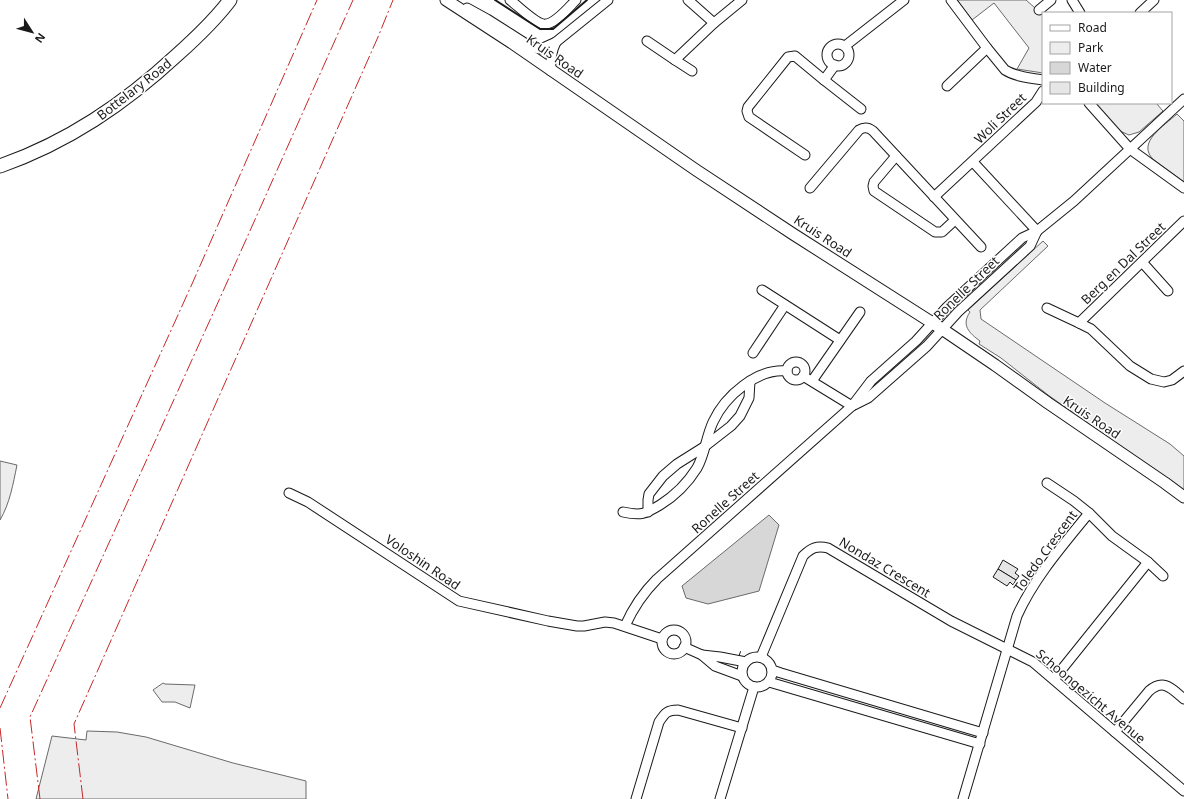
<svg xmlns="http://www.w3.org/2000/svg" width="1184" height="799" font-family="'Noto Sans',sans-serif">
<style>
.green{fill:#ededed;stroke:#6a6a6a}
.water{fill:#d7d7d7;stroke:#6a6a6a}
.building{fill:#e6e6e6;stroke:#1a1a1a}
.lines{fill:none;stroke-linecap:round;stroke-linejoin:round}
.minor-casing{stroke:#1a1a1a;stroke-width:11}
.tertiary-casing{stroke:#1a1a1a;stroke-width:13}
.secondary-casing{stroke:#1a1a1a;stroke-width:15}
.minor{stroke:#fff;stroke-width:9}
.tertiary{stroke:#fff;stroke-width:11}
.secondary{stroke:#fff;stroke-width:13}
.fence{stroke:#1a1a1a;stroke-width:1;stroke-dasharray:5 2;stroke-linecap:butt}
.wall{stroke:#1a1a1a;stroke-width:2}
.power{stroke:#c62828;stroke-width:1;stroke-dasharray:14 3 2 3;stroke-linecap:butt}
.labels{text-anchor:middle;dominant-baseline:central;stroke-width:3;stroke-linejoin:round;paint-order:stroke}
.street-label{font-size:13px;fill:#1a1a1a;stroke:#fff}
</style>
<rect width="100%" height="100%" fill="#fff"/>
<!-- green -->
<g class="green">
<path d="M957,0H1026L1043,15V73L1017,69L1029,48L994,3L972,20Z"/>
<path d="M1094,103H1156L1163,111L1139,132L1129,135L1120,131Z"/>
<path d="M1177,114L1184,121V182L1154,160C1135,143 1165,125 1177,114Z"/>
<path d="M1043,241L1048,246L980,310L981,319L1105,403L1170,444L1184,456V491L1048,395L1001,358L979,344L980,341C969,333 961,325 970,312L968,310Z"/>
<path d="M0,461L17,465C13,484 10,503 0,520Z"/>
<path d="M163,683L165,684L195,685L190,708L175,702H162L153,690Z"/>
<path d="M87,731L117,732L146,737L233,763L306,781V799H36L52,736L86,740Z"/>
</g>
<!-- water -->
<path class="water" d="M769,515L779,525L759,591L708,604L686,598L682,586Z"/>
<!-- building -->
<g class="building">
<path d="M1003,560L1018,569L1015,573L1019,576L1016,580L998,569Z"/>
<path d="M998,569L1016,580L1013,585L1010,582L1007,586L993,577Z"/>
</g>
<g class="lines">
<defs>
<g id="minor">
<path d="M510,0C518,6 534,22 543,24C554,26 569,7 576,0"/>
<path d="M688,0L714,23"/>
<path d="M951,0L987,48L1005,70C1016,77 1031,78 1043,80"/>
<path d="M1072,0L1080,13"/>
<path d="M467,8L487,19L531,47L540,49L545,47L556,42L608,0"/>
<path d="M1039,10L1051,0"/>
<path d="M1140,13L1154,0"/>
<path d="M647,41L675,60L714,23L742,0"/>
<circle cx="838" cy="55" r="11"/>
<path d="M845,46L904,0"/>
<path d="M675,60L692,71"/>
<path d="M835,65L824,80L861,109"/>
<path d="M551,71C550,60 551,52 556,42"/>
<path d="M947,86L987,48"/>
<path d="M1089,103L1130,149L1184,188"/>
<path d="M805,155L749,117L747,111L748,107L788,57L795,56L824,80"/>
<path d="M896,156L874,182L873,186L874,191L935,232H942L955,220"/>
<path d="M973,162L1037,231"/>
<path d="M810,188L859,130C864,127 868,127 873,131L981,247"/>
<path d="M934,197L1036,102L1043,91"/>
<path d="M1142,262L1168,291"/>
<path d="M762,290L840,340"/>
<path d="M1047,308L1079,323L1091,329L1130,366L1151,379L1164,382L1172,380L1184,371"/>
<path d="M1079,323L1184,221"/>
<path d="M753,353L785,305"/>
<circle cx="796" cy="371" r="9"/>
<path d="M803,376L852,406"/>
<path d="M812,381L860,312"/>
<path d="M854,405L868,398L927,346L958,312L1030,246L1037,231"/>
<path d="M1047,483L1074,501L1089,513L1112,536L1148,562L1163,576"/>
<path d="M289,493L308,502L459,601L548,621L577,626H584L605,622L614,623L662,639"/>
<path d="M623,512C641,516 645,514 660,505C676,495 687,484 697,468C705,454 706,437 713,422C725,396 757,368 787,371"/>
<path d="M648,512V500L649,494L663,476L677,464L704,447L731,426L740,416L749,398L750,381"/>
<path d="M625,626C633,608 643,593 657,579L852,406L871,381L916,341L947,307L1022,238L1037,231L1074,201L1184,99"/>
<circle cx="674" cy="642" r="12"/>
<path d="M684,647L702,655L715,666L742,676"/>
<path d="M702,655L720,657L746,662"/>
<circle cx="757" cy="672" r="15"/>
<path d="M761,657L803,556C811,548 817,545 828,548L951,621L1033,662L1184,791"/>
<path d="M772,670L781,673L983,733"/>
<path d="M1054,679L1148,562"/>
<path d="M769,682L980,744"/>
<path d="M1115,732L1149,691C1164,678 1172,689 1184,699"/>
<path d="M636,799L659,722C665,713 667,710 678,710L742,728"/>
<path d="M720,799L754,687"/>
<path d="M963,799L1017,616C1034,578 1063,545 1089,513"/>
</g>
<path id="tertiary" d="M446,0L512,43L696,170L793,234L942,329L995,365L1048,403L1165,483L1184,497"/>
<path id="secondary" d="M0,166C68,142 124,104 177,55C196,38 215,20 230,0"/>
</defs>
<!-- minor casing -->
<use href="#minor" class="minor-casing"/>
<!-- tertiary casing -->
<use href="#tertiary" class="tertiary-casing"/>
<!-- secondary casing -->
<use href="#secondary" class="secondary-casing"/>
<!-- minor -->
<use href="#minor" class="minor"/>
<!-- tertiary -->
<use href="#tertiary" class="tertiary"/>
<!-- secondary -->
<use href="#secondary" class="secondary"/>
<!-- fence -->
<path class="fence" d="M739,656L741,650"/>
<!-- wall -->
<path class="wall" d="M495,0L540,29H553L587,0"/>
<!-- power -->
<g class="power">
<path d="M0,708L192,284L317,0"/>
<path d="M0,728L8,799"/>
<path d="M40,799L30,717L220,298L353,0"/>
<path d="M83,799L74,724L378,37L393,0"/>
</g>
</g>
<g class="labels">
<!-- street labels -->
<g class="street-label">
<text transform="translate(555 56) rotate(35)">Kruis Road</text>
<text transform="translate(134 89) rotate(-38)">Bottelary Road</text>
<text transform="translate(1000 118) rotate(-44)">Woli Street</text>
<text transform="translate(823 236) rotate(33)">Kruis Road</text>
<text transform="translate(1123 263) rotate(-44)">Berg en Dal Street</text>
<text transform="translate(966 288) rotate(-44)">Ronelle Street</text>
<text transform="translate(1092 417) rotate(34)">Kruis Road</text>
<text transform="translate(725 502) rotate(-42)">Ronelle Street</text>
<text transform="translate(1045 551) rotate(-54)">Toledo Crescent</text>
<text transform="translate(423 562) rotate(34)">Voloshin Road</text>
<text transform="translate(885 567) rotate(31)">Nondaz Crescent</text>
<text transform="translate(1091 696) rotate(40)">Schoongezicht Avenue</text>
</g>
</g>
<!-- legend -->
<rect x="1042" y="12" width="130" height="92" fill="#ffffff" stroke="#a3a3a3"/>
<rect x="1050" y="25" width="20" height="6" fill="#ffffff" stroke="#a3a3a3"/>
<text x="1078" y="32" font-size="12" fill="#1a1a1a">Road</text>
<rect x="1050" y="42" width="20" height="12" fill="#ededed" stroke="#a3a3a3"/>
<text x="1078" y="52" font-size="12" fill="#1a1a1a">Park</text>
<rect x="1050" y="62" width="20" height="12" fill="#d7d7d7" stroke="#a3a3a3"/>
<text x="1078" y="72" font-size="12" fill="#1a1a1a">Water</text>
<rect x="1050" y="82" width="20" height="12" fill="#e6e6e6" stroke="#a3a3a3"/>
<text x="1078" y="92" font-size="12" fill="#1a1a1a">Building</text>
<!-- north arrow -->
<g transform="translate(32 32) rotate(126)" stroke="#ffffff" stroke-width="3" paint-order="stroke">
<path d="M0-3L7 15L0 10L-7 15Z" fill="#1a1a1a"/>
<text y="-6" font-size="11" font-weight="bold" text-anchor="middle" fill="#1a1a1a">N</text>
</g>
</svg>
